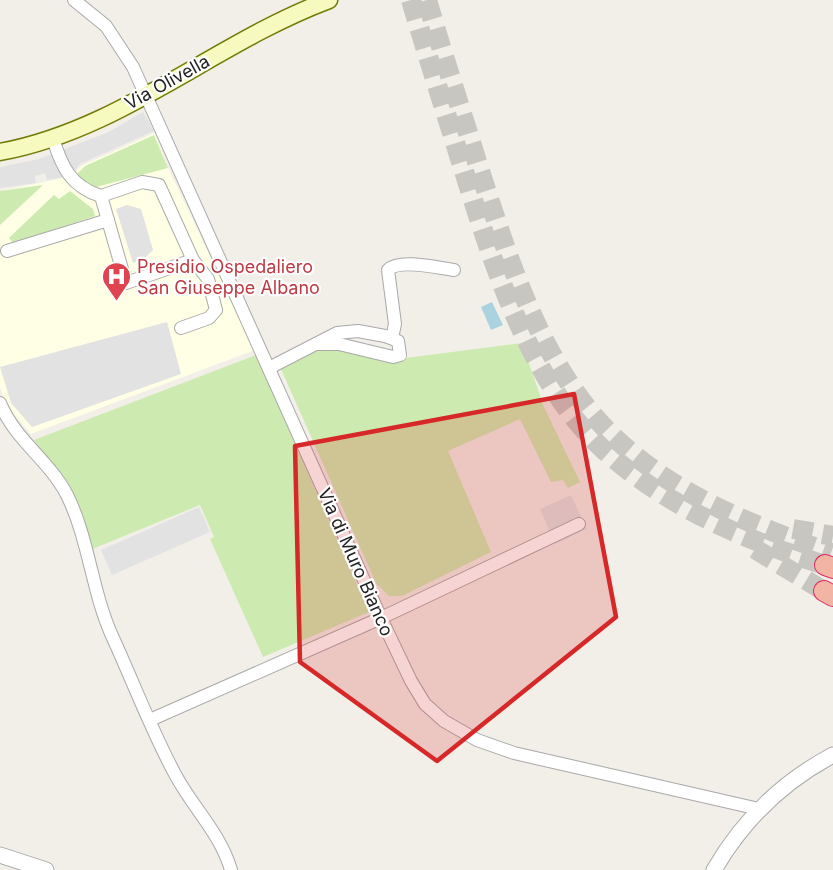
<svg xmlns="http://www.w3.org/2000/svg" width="833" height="870" font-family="Inter,sans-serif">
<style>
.education{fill:#ffffe5}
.grass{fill:#cdebb0}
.parking{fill:#e2e2e2}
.water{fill:#aad3df}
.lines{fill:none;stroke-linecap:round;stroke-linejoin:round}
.trunk-tunnel{stroke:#c8c6c1;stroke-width:20;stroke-dasharray:20 10;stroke-linecap:butt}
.minor-casing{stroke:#a9a9a9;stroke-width:14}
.tertiary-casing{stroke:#a9a9a9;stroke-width:17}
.secondary-casing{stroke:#707d05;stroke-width:19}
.trunk-casing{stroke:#dc2a67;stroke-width:22}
.minor{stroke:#fff;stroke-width:12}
.tertiary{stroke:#fff;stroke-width:15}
.secondary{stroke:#f7fabf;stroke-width:16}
.trunk{stroke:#f2b4a3;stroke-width:20}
.marked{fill:#d62828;fill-opacity:0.2;stroke:#d62828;stroke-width:4.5;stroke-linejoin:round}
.labels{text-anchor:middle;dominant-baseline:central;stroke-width:4.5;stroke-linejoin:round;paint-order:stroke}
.street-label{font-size:18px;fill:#222;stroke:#fff}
.health-label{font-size:18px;fill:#be3a42;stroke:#fff;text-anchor:start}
</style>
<rect width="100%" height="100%" fill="#f2efe9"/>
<!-- education -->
<path class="education" d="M155,133L168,168L255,350L31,434L7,406L0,387V191L73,176L81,166Z"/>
<!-- grass -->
<g class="grass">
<path d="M154,135L168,168L96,187L75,176L85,166Z"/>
<path d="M43,185L0,225V191Z"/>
<path d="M70,191L93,209L95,216L13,243L9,238L54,195L59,199Z"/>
<path d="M522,343L544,407L580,482L568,488L563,480L551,482L520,419L448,451L491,552L402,596H389L376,583L281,369L312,351L327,347L398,359Z"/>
<path d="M256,355L369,612L263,657L210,539L214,537L200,505L90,550L64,480L34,440Z"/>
</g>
<!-- parking -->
<g class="parking">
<path d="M143,112L154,131L80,164L71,175L47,180L45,173L35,176L36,183L0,188V167L39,159L109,132Z"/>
<path d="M127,205L141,209L153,250L145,258L133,263L116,209Z"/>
<path d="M167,322L181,374L32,427L11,403L0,367Z"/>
<path d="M571,495L587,529L555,544L540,509Z"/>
<path d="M199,507L210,532L112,575L101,550Z"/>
</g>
<!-- water -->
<path class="water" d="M492,302L503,325L491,330L481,307Z"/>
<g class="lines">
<!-- trunk-tunnel -->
<g class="trunk-tunnel">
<path d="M411,0C427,55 445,110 462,165C492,260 529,383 605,451C669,508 745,540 825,565"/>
<path d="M427,0C443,55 461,110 478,165C509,260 541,369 616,439C676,496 754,526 831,553"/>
<path d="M793,529L833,536"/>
<path d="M755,549L824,591"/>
</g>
<defs>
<g id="minor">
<path d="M74,0L106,26L133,67L381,618L411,681L425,704L444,721L477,740L514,753L759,809"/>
<path d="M53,138C61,166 71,187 101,196L126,283L193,260L159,185L142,182L101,196"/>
<path d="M7,251L108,220"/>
<path d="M181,328L209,318L216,310L208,279L193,260"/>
<path d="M392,338L395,324L388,270C399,258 439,268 454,270"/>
<path d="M269,368L337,333L358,331L385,336L398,341L400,355L393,357L339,344H317"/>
<path d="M0,403C15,440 49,460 67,495C89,539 92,593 113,638C134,684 152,732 176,776C194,809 220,833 231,870"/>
<path d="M150,720L381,618L579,524"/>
</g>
<g id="tertiary">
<path d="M0,855L46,870"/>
<path d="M714,870C743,820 782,782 833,755"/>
</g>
<path id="secondary" d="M0,152C121,130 216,42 329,0"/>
<g id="trunk">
<path d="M825,565L833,568"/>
<path d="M824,591L833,596"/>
</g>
</defs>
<!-- minor casing -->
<use href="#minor" class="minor-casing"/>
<!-- tertiary casing -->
<use href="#tertiary" class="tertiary-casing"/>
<!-- secondary casing -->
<use href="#secondary" class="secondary-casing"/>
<!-- trunk casing -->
<use href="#trunk" class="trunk-casing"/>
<!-- minor -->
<use href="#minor" class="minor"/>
<!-- tertiary -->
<use href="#tertiary" class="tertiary"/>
<!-- secondary -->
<use href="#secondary" class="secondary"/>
<!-- trunk -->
<use href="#trunk" class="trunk"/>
</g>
<!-- marked area -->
<path class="marked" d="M574,394L616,617L437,761L300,662L295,446Z"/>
<!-- icons -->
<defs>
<symbol id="hospital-pin" viewBox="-11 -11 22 30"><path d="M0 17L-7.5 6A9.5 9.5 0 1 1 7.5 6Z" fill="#e0444e" stroke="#fff"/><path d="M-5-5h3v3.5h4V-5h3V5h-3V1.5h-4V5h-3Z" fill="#fff"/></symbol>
</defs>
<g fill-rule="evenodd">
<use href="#hospital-pin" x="100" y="260" width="33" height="45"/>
</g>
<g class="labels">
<!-- street labels -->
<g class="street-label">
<text transform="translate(167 82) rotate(-29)">Via Olivella</text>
<text transform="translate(356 562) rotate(66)">Via di Muro Bianco</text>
</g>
<!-- health labels -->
<g class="health-label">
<text x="137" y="266">Presidio Ospedaliero<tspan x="137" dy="21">San Giuseppe Albano</tspan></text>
</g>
</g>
</svg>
